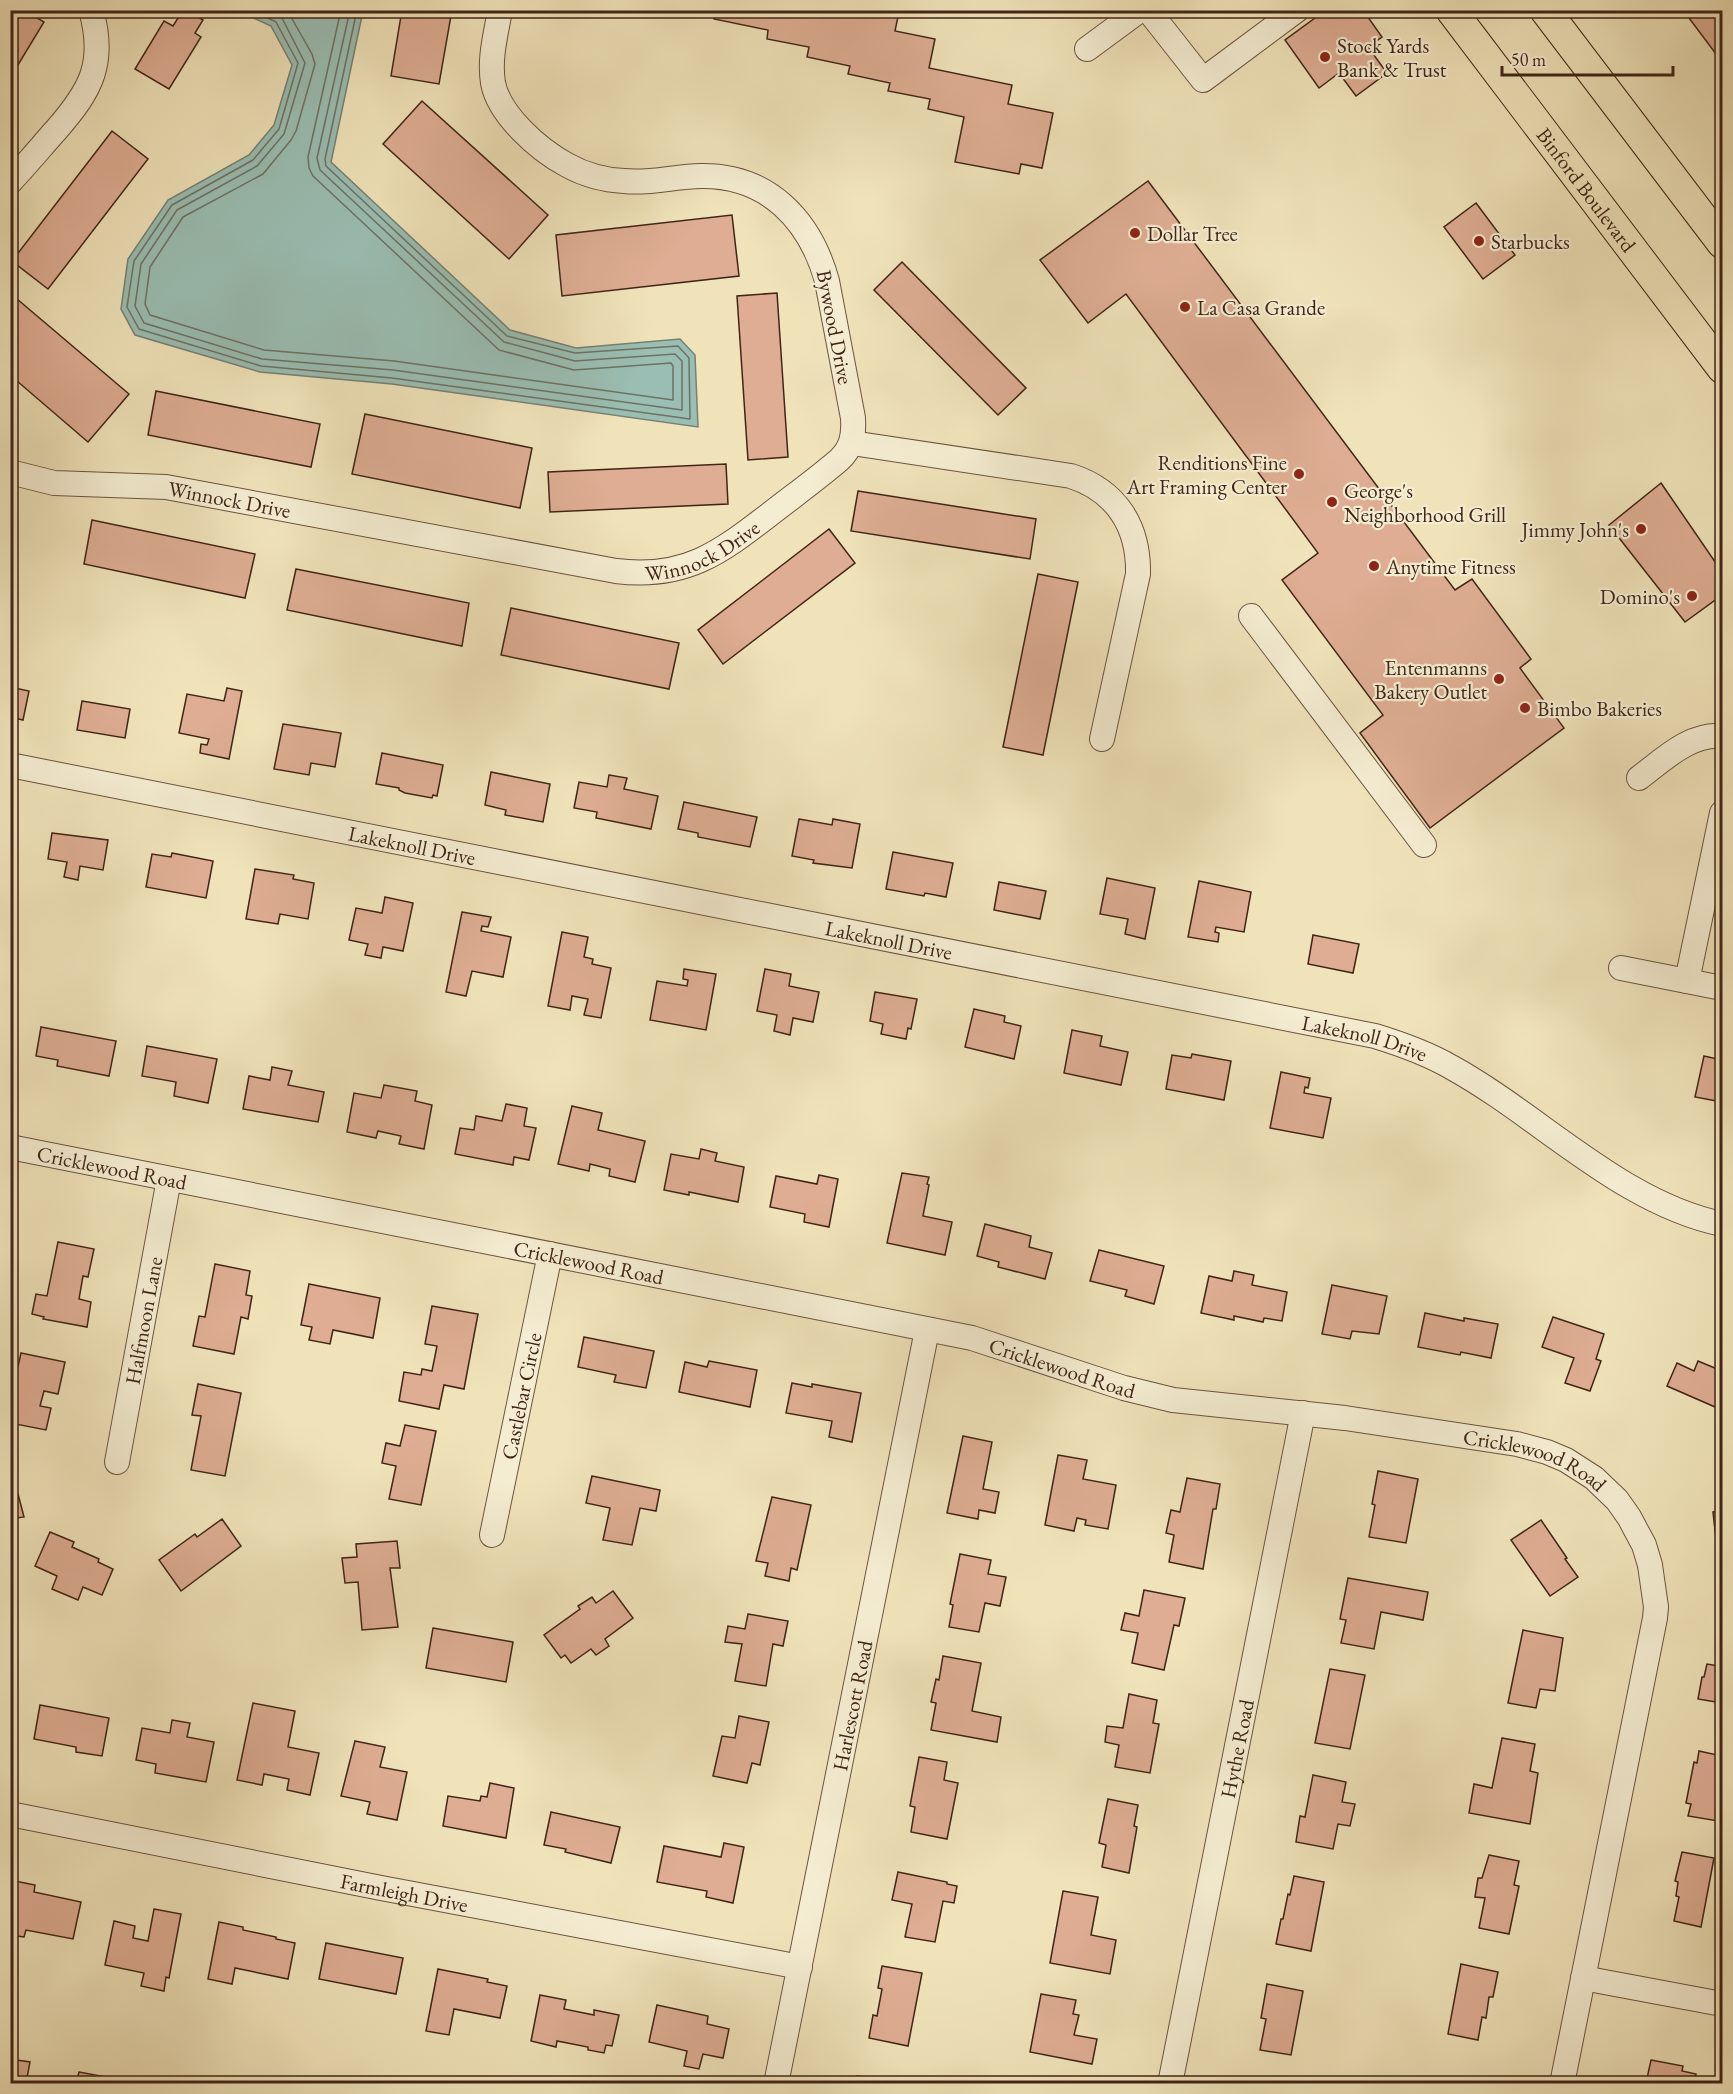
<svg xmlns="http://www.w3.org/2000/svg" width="1733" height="2094" font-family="'EB Garamond',serif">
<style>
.water{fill:#9abeb3;stroke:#768174;stroke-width:1.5}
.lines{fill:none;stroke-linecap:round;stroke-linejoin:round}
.shore{stroke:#6d7264;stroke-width:1.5}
.building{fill:#dead93;stroke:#402516;stroke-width:1.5}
.minor-casing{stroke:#6c543f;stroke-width:26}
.major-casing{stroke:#402516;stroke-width:32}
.minor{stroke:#f5edd2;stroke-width:24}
.major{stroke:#f0e3ba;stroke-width:30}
.poi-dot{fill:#8f2418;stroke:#f5edd2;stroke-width:2}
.labels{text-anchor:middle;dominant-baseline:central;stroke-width:4.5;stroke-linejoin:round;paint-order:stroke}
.poi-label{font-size:21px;fill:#402516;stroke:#f5edd2;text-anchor:start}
.street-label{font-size:21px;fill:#402516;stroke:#f5edd2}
</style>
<rect width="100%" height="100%" fill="#f0e3ba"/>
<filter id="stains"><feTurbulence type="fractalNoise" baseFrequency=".00333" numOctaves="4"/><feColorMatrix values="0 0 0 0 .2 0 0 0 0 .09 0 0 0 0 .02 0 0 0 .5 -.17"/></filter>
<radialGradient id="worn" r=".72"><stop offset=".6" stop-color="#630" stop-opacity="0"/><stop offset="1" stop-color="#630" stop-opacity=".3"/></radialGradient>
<!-- water -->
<path class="water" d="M238,11H363L331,162L510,330L576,348L680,339L695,355L698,427L392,384L260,372L135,335L121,309L128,259L168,200L249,155L274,125L292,65L271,26Z"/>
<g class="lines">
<!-- shore -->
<g class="shore">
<path d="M252,10L276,22L298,63L279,129L253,160L172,205L134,261L127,307L139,329L261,366L392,378L690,419L689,358L678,346L575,353L507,336L326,166L325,159L357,10"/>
<path d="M270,10L282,18L305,63L284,134L257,166L177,210L141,264L135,306L144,323L262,359L393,370L682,410V361L675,354L575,361L504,342L320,170L317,158L350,10"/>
<path d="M287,10L312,54L315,64L296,131L291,140L263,174L183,217L150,267L145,304L150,315L264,350L394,361L673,400V366L671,363L574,370L499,350L313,176L309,168L308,157L341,10"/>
</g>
</g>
<!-- building -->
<g class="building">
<path d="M10,10H24L44,22L13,73L10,72Z"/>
<path d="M183,10H187L203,20L195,33L201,37L169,89L135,69L164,21L173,26Z"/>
<path d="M402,10H452L439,84L391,76Z"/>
<path d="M716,10L899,12L895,31L935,39L929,68L1012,85L1008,104L1053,113L1042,168L1021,164L1019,174L955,162L964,117L928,109L930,99L888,91L890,83L848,74L850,66L807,57L809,47L767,39L768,30L714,19Z"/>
<path d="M1326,10H1363L1382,37L1368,47L1387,73L1356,96L1339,73L1319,88L1285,40Z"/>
<path d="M1683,10H1722V62Z"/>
<path d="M422,101L548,215L509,259L383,144Z"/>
<path d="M112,131L148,159L48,289L12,261Z"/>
<path d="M1148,181L1455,590L1472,579L1531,659L1520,668L1564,728L1430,828L1360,733L1383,715L1282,580L1318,553L1126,294L1088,323L1040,260Z"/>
<path d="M1476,203L1515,255L1483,279L1444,227Z"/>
<path d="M732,215L739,276L562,296L556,235Z"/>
<path d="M902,262L1026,388L998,415L874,290Z"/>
<path d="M10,293L129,394L88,442L10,375Z"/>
<path d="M777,293L788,457L748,460L737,296Z"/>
<path d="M156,391L320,424L311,467L148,435Z"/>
<path d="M365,414L532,448L520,508L352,474Z"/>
<path d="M726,464L728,504L550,512L548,472Z"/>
<path d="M1661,483L1722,572V595L1685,622L1609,525Z"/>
<path d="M858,491L1036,519L1030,559L851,531Z"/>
<path d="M92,520L255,554L245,598L84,564Z"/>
<path d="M829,529L855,563L723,664L698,630Z"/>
<path d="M296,569L469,603L462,646L287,610Z"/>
<path d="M1038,574L1078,582L1043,755L1003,747Z"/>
<path d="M511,608L679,643L669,689L501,655Z"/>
<path d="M10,687L29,691L23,720L10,717Z"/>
<path d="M227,688L242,691L229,759L200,753L201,744L207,745L209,739L179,733L187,694L224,701Z"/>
<path d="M82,701L130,709L125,738L77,730Z"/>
<path d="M283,724L341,733L335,767L311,763L309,775L274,769Z"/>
<path d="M382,753L443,765L437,796L433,795L432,798L405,793L399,790V788L376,784Z"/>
<path d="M491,772L550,784L543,822L505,815L506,810L485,805Z"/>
<path d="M609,775L627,778L624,789L658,796L651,829L596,818L597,812L574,808L579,782L607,787Z"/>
<path d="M684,802L757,817L750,847L698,837V833L678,829Z"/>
<path d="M799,819L832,825L833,819L860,824L852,868L813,863L814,860L792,856Z"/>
<path d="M52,833L108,840L103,870L80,866L78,880L64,877L67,862L48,859Z"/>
<path d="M893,852L953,863L946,897L925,893L924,896L886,889Z"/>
<path d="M172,853L213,861L206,898L146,887L152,854L171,857Z"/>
<path d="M255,869L294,875L293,879L314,883L308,919L280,914L278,924L246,919Z"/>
<path d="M1107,878L1155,888L1145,939L1125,934L1128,919L1100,914Z"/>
<path d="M1199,881L1251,892L1244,932L1216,927L1215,932L1219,933L1218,942L1188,937Z"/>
<path d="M999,882L1046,891L1040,919L994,910Z"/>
<path d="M385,897L413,903L403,951L383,947L381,958L365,955L368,944L349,940L356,908L382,913Z"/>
<path d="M462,912L491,917L488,927L482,926L481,931L511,937L503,977L472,971L466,996L446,992Z"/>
<path d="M562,932L588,937L584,957L593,959L592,964L611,968L601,1018L584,1015L588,999L572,996L570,1010L548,1006Z"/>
<path d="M1313,935L1359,944L1353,973L1308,964Z"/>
<path d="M684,969L716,974L706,1030L650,1020L657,981L687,986L688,980L683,979Z"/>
<path d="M765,969L791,974L789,986L819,992L813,1022L793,1018L790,1035L774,1031L777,1015L757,1011Z"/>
<path d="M875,992L917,999L911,1029L908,1028L906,1039L881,1034L883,1024L870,1021Z"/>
<path d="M974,1009L1005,1016L1004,1022L1021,1026L1014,1059L965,1047Z"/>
<path d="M41,1027L116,1041L109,1076L57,1066L58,1060L36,1056Z"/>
<path d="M1072,1030L1102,1036L1100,1046L1128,1052L1121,1085L1064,1073Z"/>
<path d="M147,1046L217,1059L208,1103L174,1096L176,1082L142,1076Z"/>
<path d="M1192,1054L1231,1061L1224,1100L1166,1089L1172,1055L1191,1058Z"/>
<path d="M1704,1056L1722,1060V1102L1695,1097Z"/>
<path d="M272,1067L292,1071L288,1085L324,1092L318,1122L243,1109L249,1076L270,1080Z"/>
<path d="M1281,1072L1310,1078L1308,1088L1305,1087L1304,1093L1331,1098L1323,1138L1270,1128Z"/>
<path d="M384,1085L417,1091L415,1101L432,1105L424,1149L399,1144L401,1136L378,1131L376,1138L347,1132L354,1093L381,1098Z"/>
<path d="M506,1104L527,1108L524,1126L536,1128L529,1160L514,1157L513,1165L455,1154L460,1128L474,1130L476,1116L502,1121Z"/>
<path d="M572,1106L602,1113L598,1130L645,1141L635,1182L609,1176L610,1169L590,1164L589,1171L558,1164Z"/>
<path d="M701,1149L717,1153L715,1161L744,1167L738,1202L689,1192V1195L664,1190L671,1154L699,1159Z"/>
<path d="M902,1173L929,1177L927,1184L929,1185L923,1216L952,1222L945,1255L887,1243Z"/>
<path d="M819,1175L838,1179L829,1227L804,1222L805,1214L770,1207L776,1176L817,1184Z"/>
<path d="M985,1224L1031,1236L1029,1247L1052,1253L1045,1279L998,1267L999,1262L977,1256Z"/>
<path d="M58,1242L94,1249L88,1277L83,1276L79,1299L91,1302L87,1327L43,1319L44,1317L32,1314L36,1294L47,1296Z"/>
<path d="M1099,1250L1164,1266L1154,1304L1125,1296L1127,1290L1090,1281Z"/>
<path d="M215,1264L250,1271L246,1295L252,1296L248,1319L241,1317L234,1354L193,1346L199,1316L205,1317Z"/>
<path d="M1234,1271L1254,1275L1252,1285L1287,1292L1282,1321L1264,1318L1263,1322L1234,1316V1320L1201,1313L1209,1276L1232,1281Z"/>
<path d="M309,1284L380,1298L373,1338L333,1330L330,1344L309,1340L312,1327L301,1325Z"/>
<path d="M1332,1285L1387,1296L1379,1334L1352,1331L1350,1339L1322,1334Z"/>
<path d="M432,1306L478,1314L464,1389L444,1385L439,1409L399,1401L404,1372L421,1375L422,1369L432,1371L437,1346L425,1344Z"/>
<path d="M1425,1313L1464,1321V1318L1498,1324L1491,1358L1461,1352L1460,1355L1418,1347Z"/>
<path d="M1553,1317L1604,1334L1596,1359L1601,1361L1590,1391L1565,1383L1574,1358L1542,1347Z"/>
<path d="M584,1337L654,1351L646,1388L614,1382L616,1375L578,1367Z"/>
<path d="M21,1353L65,1362L58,1394L44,1391L40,1406L51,1408L46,1430L10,1423V1379L15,1380Z"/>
<path d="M709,1361L757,1370L750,1407L679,1392L685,1362L707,1367Z"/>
<path d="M1698,1361L1722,1371V1410L1667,1386L1677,1363L1694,1371Z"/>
<path d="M792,1383L812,1387V1384L861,1393L852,1442L829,1437L832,1421L786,1413Z"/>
<path d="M198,1384L241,1393L225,1476L191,1470L201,1416L192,1415Z"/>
<path d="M405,1425L436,1431L421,1505L389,1499L396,1466L382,1463L386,1443L400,1446Z"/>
<path d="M963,1436L992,1442L983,1489L999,1492L995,1513L979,1510L978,1519L947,1513Z"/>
<path d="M1058,1455L1087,1460L1083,1479L1116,1485L1108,1529L1085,1525L1086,1520L1077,1518L1074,1531L1045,1525Z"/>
<path d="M1378,1471L1418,1479L1406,1543L1369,1537L1375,1505L1372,1504Z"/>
<path d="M592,1476L660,1490L656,1511L640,1508L632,1545L603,1540L610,1508L586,1503Z"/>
<path d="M1187,1478L1220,1484L1216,1509H1213L1203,1569L1169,1562L1174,1535L1166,1533L1171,1510L1180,1512Z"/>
<path d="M10,1493L11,1496L18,1494L24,1517L10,1519Z"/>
<path d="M772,1497L811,1505L797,1570L791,1568L789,1581L765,1576L768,1563L756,1561Z"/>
<path d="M1722,1511V1547L1717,1548L1713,1512Z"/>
<path d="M222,1519L241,1546L181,1591L159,1560L195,1534L197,1537Z"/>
<path d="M1541,1520L1567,1558L1565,1559L1578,1577L1550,1596L1511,1540Z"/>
<path d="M50,1532L74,1542L72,1547L99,1559L98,1562L113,1569L102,1595L83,1587L78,1600L52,1589L57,1576L35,1566Z"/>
<path d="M397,1541L400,1568H390L398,1627L362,1630L358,1582L345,1583L342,1558L357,1557L356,1544Z"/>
<path d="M960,1554L991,1560L988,1574L1006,1577L1000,1606L985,1603L979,1632L949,1627L953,1605L950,1604Z"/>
<path d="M1348,1578L1428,1592L1423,1620L1381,1612L1374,1649L1341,1643L1346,1620L1340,1619Z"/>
<path d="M1144,1590L1185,1598L1179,1626L1174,1625L1164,1670L1132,1663L1138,1633L1121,1630L1125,1613L1139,1616Z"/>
<path d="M613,1591L633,1618L605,1639L609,1646L596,1655L591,1649L571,1663L565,1655L561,1658L544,1635L580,1609L578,1606L592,1597L596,1603Z"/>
<path d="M748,1614L788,1621L783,1646L773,1644L766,1686L735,1681L742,1644L725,1642L728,1626L745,1629Z"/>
<path d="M433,1628L513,1642L506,1682L426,1668Z"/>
<path d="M1523,1630L1563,1638L1555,1691L1540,1689L1536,1708L1508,1703Z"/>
<path d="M1722,1647V1703L1698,1699L1702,1677H1704L1707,1664L1719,1666Z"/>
<path d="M943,1656L981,1663L972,1711L1001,1717L997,1742L931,1730L936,1703L931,1702L936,1679L939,1680Z"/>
<path d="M1330,1669L1365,1675L1350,1749L1315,1743Z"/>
<path d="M1129,1694L1157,1700L1153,1723L1159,1724L1150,1773L1115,1767L1119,1745L1105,1742L1107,1726L1123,1728Z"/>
<path d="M253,1703L295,1711L288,1747L319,1753L310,1795L287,1790L289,1779L264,1774L262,1785L237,1780Z"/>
<path d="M40,1705L109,1718L102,1756L76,1752V1747L34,1739Z"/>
<path d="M739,1716L769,1722L760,1765L752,1763L747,1783L713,1776L722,1736L735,1738Z"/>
<path d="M172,1720L190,1723L187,1737L214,1742L206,1782L155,1773L156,1764L136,1760L142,1728L170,1733Z"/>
<path d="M1502,1738L1535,1744L1530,1771L1538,1773L1530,1824L1469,1813L1474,1784L1492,1788Z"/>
<path d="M355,1741L385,1747L380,1767L407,1772L397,1820L367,1814L370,1802L341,1796Z"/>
<path d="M1699,1751L1722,1756V1800L1718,1821L1688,1816L1691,1804L1686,1803L1694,1762L1697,1763Z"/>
<path d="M919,1757L947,1762L944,1780L958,1783L947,1839L911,1832L915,1807L910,1806Z"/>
<path d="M1313,1775L1346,1782L1342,1802L1355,1804L1350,1826L1338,1824L1333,1849L1296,1842L1300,1816L1305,1817Z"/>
<path d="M490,1783L514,1788L506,1838L443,1826L448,1796L480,1801L481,1796L487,1797Z"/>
<path d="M1108,1799L1138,1805L1134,1826L1137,1827L1129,1873L1102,1867L1106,1845L1099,1843Z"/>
<path d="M551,1812L620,1827L611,1863L565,1852L566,1849L544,1845Z"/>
<path d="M724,1843L744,1847L733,1903L706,1897L707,1891L657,1882L664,1846L721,1857Z"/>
<path d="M1682,1852L1714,1858L1701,1927L1674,1921L1679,1897L1676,1896L1678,1882L1675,1881Z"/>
<path d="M1489,1855L1519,1861L1514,1885L1519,1886L1509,1934L1479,1928L1485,1898L1475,1897L1478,1878H1482Z"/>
<path d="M898,1872L947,1882V1884L957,1886L954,1903L943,1901L935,1942L905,1937L912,1904L892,1900Z"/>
<path d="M1294,1876L1324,1882L1311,1951L1276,1944L1281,1919H1283L1288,1894L1290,1895Z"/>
<path d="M10,1880L35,1885L34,1892L81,1902L73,1939L26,1930L24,1937L10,1935Z"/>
<path d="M1063,1891L1098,1897L1091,1935L1116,1940L1110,1974L1050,1963Z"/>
<path d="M154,1909L181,1914L169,1978L166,1977L164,1991L141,1986L144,1973L105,1965L114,1921L135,1926L133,1938L148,1941Z"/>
<path d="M219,1922L243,1927V1930L276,1937V1939L295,1943L288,1979L235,1968L232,1984L208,1979Z"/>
<path d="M326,1943L403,1958L396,1994L319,1979Z"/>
<path d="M1461,1964L1498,1972L1493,1997H1489L1486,2018L1482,2017L1478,2040L1448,2034Z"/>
<path d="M882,1966L922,1973L908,2046L869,2038L873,2015L877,2016L882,1989L878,1988Z"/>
<path d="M438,1969L488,1979L487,1982L507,1986L500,2018L454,2009L449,2035L426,2031Z"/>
<path d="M1267,1984L1303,1991L1291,2055L1260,2050L1266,2019L1261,2018Z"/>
<path d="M1041,1994L1076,2000L1073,2014L1079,2015L1074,2035L1097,2039L1092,2064L1030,2052Z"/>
<path d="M540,1995L566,2000L564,2009L594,2015V2010L619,2015L612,2046L606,2045L604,2053L588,2050V2047L557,2041L556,2047L531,2041Z"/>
<path d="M657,2005L708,2016L707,2024L729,2029L723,2058L703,2054L699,2069L684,2066L687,2051L649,2042Z"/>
<path d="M10,2059L30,2062L27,2078L42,2080V2084H10Z"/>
<path d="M1651,2060L1683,2066L1682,2071L1696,2074L1694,2084H1641L1646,2083Z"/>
<path d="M79,2072L106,2077L105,2083L108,2084H76Z"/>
<path d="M857,2076L891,2082L890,2084H855Z"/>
<path d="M189,2077L223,2084H188Z"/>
</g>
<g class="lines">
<defs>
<g id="minor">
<path d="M1148,10L1203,80L1297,10"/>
<path d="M1087,49L1140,10"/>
<path d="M10,182C26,165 41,147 57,129C91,90 106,63 91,10"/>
<path d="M852,443L1071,476C1117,491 1139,527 1138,574L1102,739"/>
<path id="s1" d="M10,472L54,483L166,487L616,571C687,580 722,551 774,511C796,494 818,478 839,460C852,448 854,435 853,418L827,281C810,220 768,175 701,176C676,176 650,184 624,181C604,180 585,175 567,165C539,150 499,115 493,83C489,58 496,34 500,10"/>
<path d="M1251,616L1424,845"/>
<path id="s2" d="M10,765L1375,1036C1401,1044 1427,1053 1451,1067C1540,1116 1621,1203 1722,1224"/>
<path d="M1639,778C1663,760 1690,733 1722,736"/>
<path d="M1621,968L1722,988"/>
<path d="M1687,981L1722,813"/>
<path id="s3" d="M10,1147L972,1338L1124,1388L1173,1400L1345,1418L1517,1444L1547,1452L1566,1460L1594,1478L1617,1500L1629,1517L1644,1545L1650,1565L1656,1607L1655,1618L1562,2084"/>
<path id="s4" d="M117,1462L169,1179"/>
<path id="s5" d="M492,1535L550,1254"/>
<path id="s6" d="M10,1814L381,1888L800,1967"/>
<path d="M1583,1978L1722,2004"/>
<path id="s7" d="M776,2084L927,1330"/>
<path id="s8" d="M1170,2084L1303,1413"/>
</g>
<g id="major">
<path id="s9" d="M1451,10L1722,368"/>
<path d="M1545,10L1722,243"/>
</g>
</defs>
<!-- minor casing -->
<use href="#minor" class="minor-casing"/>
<!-- major casing -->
<use href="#major" class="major-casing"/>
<!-- minor -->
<use href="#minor" class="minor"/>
<!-- major -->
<use href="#major" class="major"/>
</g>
<!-- markers -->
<g class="poi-dot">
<circle cx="1325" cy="57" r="6"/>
<circle cx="1135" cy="233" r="6"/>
<circle cx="1479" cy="241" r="6"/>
<circle cx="1185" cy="307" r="6"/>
<circle cx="1299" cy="474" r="6"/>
<circle cx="1332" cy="502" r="6"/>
<circle cx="1641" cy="529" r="6"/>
<circle cx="1374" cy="566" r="6"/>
<circle cx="1692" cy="596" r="6"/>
<circle cx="1499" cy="679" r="6"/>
<circle cx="1525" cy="708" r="6"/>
</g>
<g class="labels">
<!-- poi labels -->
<g class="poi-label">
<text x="1337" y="45">Stock Yards<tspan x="1337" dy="24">Bank &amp; Trust</tspan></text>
<text x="1147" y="233">Dollar Tree</text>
<text x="1491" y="241">Starbucks</text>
<text x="1197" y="307">La Casa Grande</text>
<text x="1287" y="462" text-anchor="end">Renditions Fine<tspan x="1287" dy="24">Art Framing Center</tspan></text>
<text x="1344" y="490">George's<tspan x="1344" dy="24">Neighborhood Grill</tspan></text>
<text x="1629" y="529" text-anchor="end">Jimmy John's</text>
<text x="1386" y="566">Anytime Fitness</text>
<text x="1680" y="596" text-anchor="end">Domino's</text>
<text x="1487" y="667" text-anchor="end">Entenmanns<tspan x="1487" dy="24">Bakery Outlet</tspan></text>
<text x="1537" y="708">Bimbo Bakeries</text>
</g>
<!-- street labels -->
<g class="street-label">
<text stroke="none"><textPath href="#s9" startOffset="225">Binford Boulevard</textPath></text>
<text transform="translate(835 327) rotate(79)">Bywood Drive</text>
<text stroke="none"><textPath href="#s1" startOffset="222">Winnock Drive</textPath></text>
<text stroke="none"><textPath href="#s1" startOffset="706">Winnock Drive</textPath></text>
<text stroke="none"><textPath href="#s2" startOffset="410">Lakeknoll Drive</textPath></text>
<text stroke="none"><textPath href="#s2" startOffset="896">Lakeknoll Drive</textPath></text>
<text stroke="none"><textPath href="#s2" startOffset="1382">Lakeknoll Drive</textPath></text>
<text stroke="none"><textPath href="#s3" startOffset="104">Cricklewood Road</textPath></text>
<text stroke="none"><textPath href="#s3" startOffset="590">Cricklewood Road</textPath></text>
<text stroke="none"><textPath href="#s4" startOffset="144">Halfmoon Lane</textPath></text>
<text stroke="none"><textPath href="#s3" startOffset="1076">Cricklewood Road</textPath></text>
<text stroke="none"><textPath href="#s5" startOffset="142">Castlebar Circle</textPath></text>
<text stroke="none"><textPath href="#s3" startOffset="1560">Cricklewood Road</textPath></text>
<text stroke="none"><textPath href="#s7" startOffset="386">Harlescott Road</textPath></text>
<text stroke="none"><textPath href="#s8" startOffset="342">Hythe Road</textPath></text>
<text stroke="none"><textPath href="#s6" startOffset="402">Farmleigh Drive</textPath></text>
</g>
</g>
<!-- margin -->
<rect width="1733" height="2094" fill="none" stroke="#f0e3ba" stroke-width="36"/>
<rect x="12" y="12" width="1709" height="2070" fill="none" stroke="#402516" stroke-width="3"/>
<rect x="18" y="18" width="1697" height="2058" fill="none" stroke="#402516" stroke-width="1.5"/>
<!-- scale -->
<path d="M1502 66v9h171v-9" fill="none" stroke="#402516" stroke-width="3"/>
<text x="1511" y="66" font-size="18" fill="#402516" stroke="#f5edd2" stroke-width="4.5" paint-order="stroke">50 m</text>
<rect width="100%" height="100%" filter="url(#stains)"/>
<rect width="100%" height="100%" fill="url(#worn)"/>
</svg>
